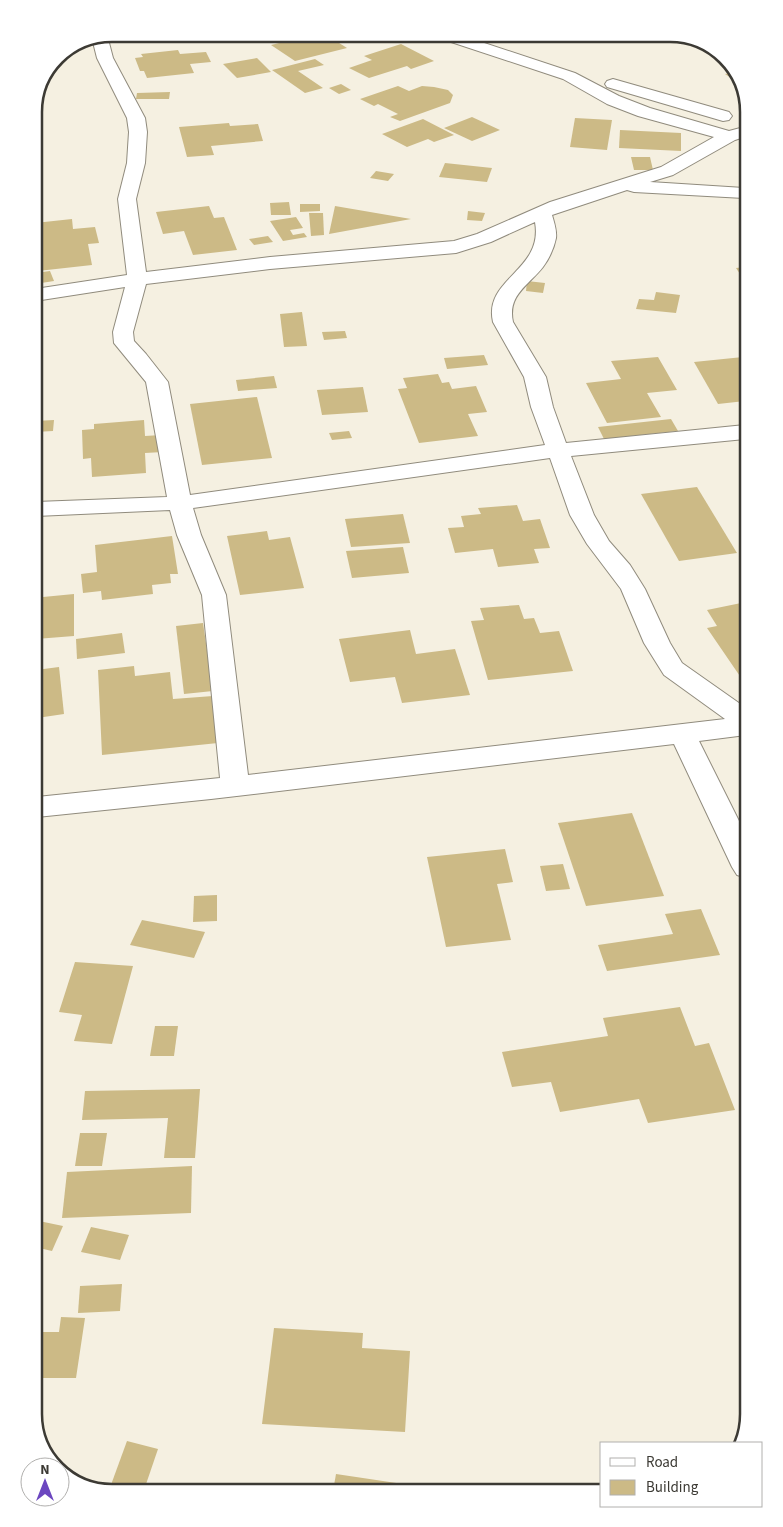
<svg xmlns="http://www.w3.org/2000/svg" width="783" height="1527" font-family="'Source Sans 3',sans-serif">
<style>
.building{fill:#ccba86}
.lines{fill:none;stroke-linecap:round;stroke-linejoin:round}
.minor-casing{stroke:#908b7d;stroke-width:2}
.minor{fill:#fff;fill-rule:evenodd}
.rim{fill:none;stroke:#3c3a34;stroke-width:2.5}
</style>
<rect width="100%" height="100%" fill="#f5f0e1"/>
<!-- building -->
<g class="building">
<path d="M133,34H204L205,38L134,42Z"/>
<path d="M316,34H325L347,48L295,61L271,45Z"/>
<path d="M401,44L434,61L411,69L407,66L369,78L349,68L372,60L364,56Z"/>
<path d="M178,50L180,54L206,52L211,62L190,64L194,73L147,78L144,71H140L135,58L143,57L141,54Z"/>
<path d="M257,58L271,72L237,78L223,64Z"/>
<path d="M315,59L324,65L298,71L323,88L305,93L272,70Z"/>
<path d="M735,72L743,83V86L725,74Z"/>
<path d="M341,84L351,90L339,94L329,88Z"/>
<path d="M398,86L409,91L422,86L434,87L448,90L453,95L450,103L400,121L390,117L398,114L378,104L374,106L360,99Z"/>
<path d="M170,92L169,99H136L137,93Z"/>
<path d="M472,117L500,130L472,141L444,128Z"/>
<path d="M575,118L612,120L607,150L570,147Z"/>
<path d="M423,119L454,135L434,142L428,139L407,147L382,134Z"/>
<path d="M229,123L230,126L258,124L263,141L211,146L214,155L187,157L179,127Z"/>
<path d="M620,130L681,133V151L619,148Z"/>
<path d="M631,157H650L653,170H634Z"/>
<path d="M445,163L492,168L487,182L439,177Z"/>
<path d="M376,171L394,174L388,181L370,178Z"/>
<path d="M289,202L291,215H271L270,203Z"/>
<path d="M300,204H320V211L300,212Z"/>
<path d="M209,206L214,218L224,217L237,250L193,255L184,231L163,234L156,212Z"/>
<path d="M335,206L411,219L329,234Z"/>
<path d="M468,211L485,213L482,221L467,220Z"/>
<path d="M309,213H323L324,235L311,236Z"/>
<path d="M296,217L303,228L290,230L293,235L304,233L307,237L283,241L270,221Z"/>
<path d="M72,219L73,229L95,227L99,243L88,244L92,265L38,271L35,247V223Z"/>
<path d="M268,236L273,242L254,245L249,239Z"/>
<path d="M744,267V280L736,268Z"/>
<path d="M50,271L54,281L35,284V273Z"/>
<path d="M527,281L545,283L543,293L526,291Z"/>
<path d="M656,292L680,295L676,313L636,309L639,299L654,300Z"/>
<path d="M302,312L307,346L284,347L280,314Z"/>
<path d="M345,331L347,338L324,340L322,332Z"/>
<path d="M484,355L488,365L447,369L444,358Z"/>
<path d="M658,357L677,390L647,393L661,417L607,423L586,383L621,379L611,361Z"/>
<path d="M743,357L745,360V401L718,404L694,362Z"/>
<path d="M438,374L442,383L449,382L452,389L476,386L487,412L468,414L478,436L419,443L398,389L407,388L403,378Z"/>
<path d="M274,376L277,388L238,391L236,380Z"/>
<path d="M363,387L368,412L322,415L317,390Z"/>
<path d="M257,397L272,458L202,465L190,404Z"/>
<path d="M671,419L678,431L604,439L598,427Z"/>
<path d="M54,420L53,431L35,432V421Z"/>
<path d="M144,420L145,436L161,435L163,452L145,453L146,473L92,477L91,458L83,459L82,430L94,429V424Z"/>
<path d="M349,431L352,438L332,440L329,433Z"/>
<path d="M697,487L737,553L679,561L641,494Z"/>
<path d="M517,505L523,521L540,519L550,548L534,549L539,563L498,567L493,549L455,553L448,528L464,527L461,516L481,514L478,508Z"/>
<path d="M403,514L410,543L351,547L345,519Z"/>
<path d="M267,531L269,540L290,537L304,588L240,595L227,536Z"/>
<path d="M172,536L178,574H170L171,583L152,585L153,594L102,600L101,591L83,593L81,574L97,572L95,545Z"/>
<path d="M403,547L409,573L352,578L346,551Z"/>
<path d="M74,594V636L36,639V625L43,624V597Z"/>
<path d="M746,602V685L707,628L717,626L707,610Z"/>
<path d="M519,605L524,619L534,618L540,633L559,631L573,671L488,680L471,621L484,620L480,608Z"/>
<path d="M203,623L213,691L184,694L176,626Z"/>
<path d="M410,630L416,654L455,649L470,695L402,703L395,677L350,682L339,639Z"/>
<path d="M122,633L125,653L77,659L76,639Z"/>
<path d="M134,666L135,676L170,672L173,699L213,696L218,743L102,755L98,670Z"/>
<path d="M59,667L64,714L37,718L36,670Z"/>
<path d="M632,813L664,896L586,906L558,823Z"/>
<path d="M505,849L513,882L497,884L511,940L446,947L427,857Z"/>
<path d="M563,864L570,889L546,891L540,866Z"/>
<path d="M217,895V921L193,922L194,896Z"/>
<path d="M701,909L720,955L607,971L598,945L673,934L665,914Z"/>
<path d="M142,920L205,932L194,958L130,945Z"/>
<path d="M75,962L133,966L112,1044L74,1041L82,1015L59,1012Z"/>
<path d="M680,1007L695,1046L709,1043L735,1110L648,1123L639,1099L560,1112L551,1082L512,1087L502,1052L608,1036L603,1018Z"/>
<path d="M155,1026H178L174,1056H150Z"/>
<path d="M200,1089L195,1158H164L168,1118L82,1120L85,1091Z"/>
<path d="M80,1133H107L102,1166H75Z"/>
<path d="M192,1166L191,1213L62,1218L67,1172Z"/>
<path d="M39,1221L63,1226L52,1251L39,1248Z"/>
<path d="M91,1227L129,1235L120,1260L81,1252Z"/>
<path d="M122,1284L120,1311L78,1313L80,1286Z"/>
<path d="M61,1317L85,1318L76,1378H39V1332H59Z"/>
<path d="M274,1328L363,1333L362,1348L410,1351L405,1432L262,1424Z"/>
<path d="M127,1441L158,1449L143,1493H108Z"/>
<path d="M336,1474L403,1484V1490L333,1491Z"/>
</g>
<g class="lines">
<defs>
<g id="minor">
<path d="M434,34H457L575,73L619,96L650,108L729,131L744,127V137L735,140L673,175L650,182L744,188V198L634,192L627,190L552,215C554,222 557,231 556,238C554,248 549,259 543,267C529,285 507,295 513,322L546,377L553,407L566,443L745,425V439L571,456L594,515L609,541L630,565L645,589L670,643L682,663L746,708V735L699,741L747,837V878L737,875L732,867L674,744L211,799L37,817V797L220,778L202,595L177,535L170,510L36,516V502L167,497L146,382L114,343L113,332L125,287L35,301V289L127,275L118,199L127,163L129,132L127,118L97,58L93,42L106,36L108,39L113,58L145,118L147,132L145,163L136,199L146,272L270,257L454,241L477,234L550,202L661,167L714,137L638,116L607,104L563,79L436,37ZM535,222C544,271 483,278 493,322L524,377L531,407L545,445L190,495L168,382L146,354L134,341L133,332L146,284L270,269L456,253L491,242ZM550,458L570,515L587,544L621,589L644,643L664,675L725,719L248,775L226,595L201,535L193,508Z"/>
<path d="M613,79L729,112L732,116L729,120L723,121L607,87L605,84L607,81Z"/>
</g>
</defs>
<!-- minor casing -->
<use href="#minor" class="minor-casing"/>
<!-- minor -->
<use href="#minor" class="minor"/>
</g>
<!-- crop -->
<path d="M0 0H783V1527H0ZM112 42H670A70 70 0 0 1 740 112V1414A70 70 0 0 1 670 1484H112A70 70 0 0 1 42 1414V112A70 70 0 0 1 112 42Z" fill="#fff" fill-rule="evenodd"/>
<path class="rim" d="M112 42H670A70 70 0 0 1 740 112V1414A70 70 0 0 1 670 1484H112A70 70 0 0 1 42 1414V112A70 70 0 0 1 112 42Z"/>
<!-- legend -->
<rect x="600" y="1442" width="162" height="65" fill="#ffffff" stroke="#b1b0ae"/>
<rect x="610" y="1458" width="25" height="8" fill="#ffffff" stroke="#b1b0ae"/>
<text x="646" y="1467" font-size="15" fill="#3c3a34">Road</text>
<rect x="610" y="1480" width="25" height="15" fill="#ccba86" stroke="#b1b0ae"/>
<text x="646" y="1492" font-size="15" fill="#3c3a34">Building</text>
<!-- north arrow -->
<g transform="translate(45 1482)"><circle r="24" fill="#ffffff" stroke="#b1b0ae"/>
<path d="M0-4L9 19L0 12L-9 19Z" fill="#6c47c0"/>
<text y="-8" font-size="14" font-weight="bold" text-anchor="middle" fill="#3c3a34">N</text>
</g>
</svg>
